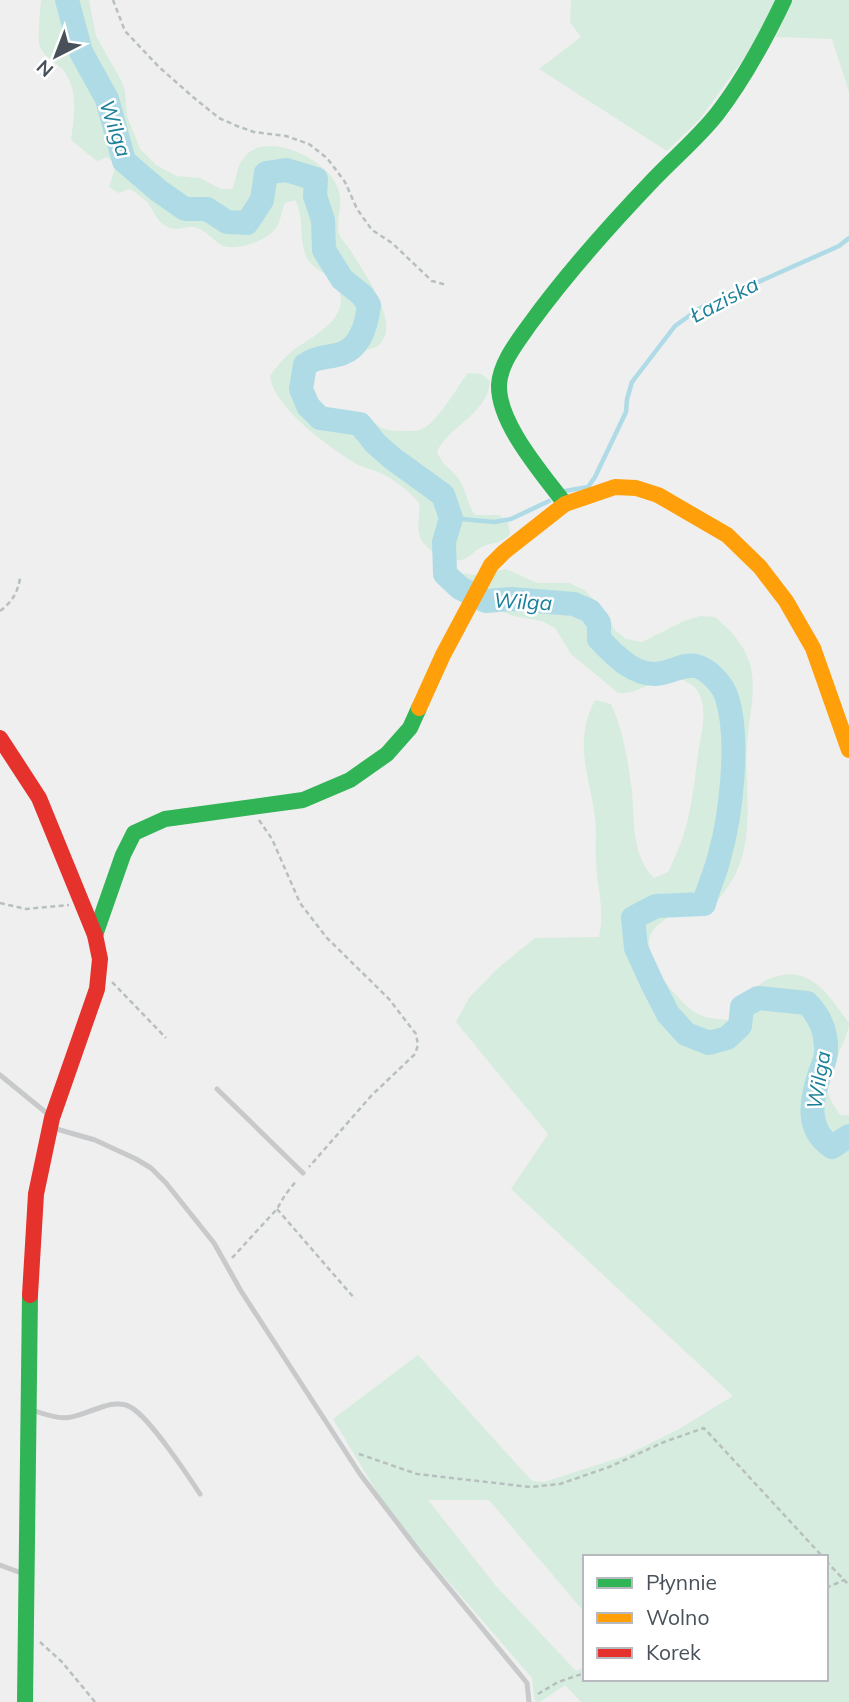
<svg xmlns="http://www.w3.org/2000/svg" width="849" height="1702" font-family="Mulish,sans-serif">
<style>
.green{fill:#d6ecde;fill-rule:evenodd}
.lines{fill:none;stroke-linecap:round;stroke-linejoin:round}
.stream{stroke:#aedbe6;stroke-width:4.5}
.river{stroke:#aedbe6;stroke-width:24}
.path{stroke:#b7c0be;stroke-width:2.5;stroke-dasharray:5 3.5;stroke-linecap:butt}
.lane{stroke:#c7c9ca;stroke-width:5}
.fast{stroke:#30b455;stroke-width:16}
.slow{stroke:#ff9f0a;stroke-width:16}
.jam{stroke:#e5322d;stroke-width:16}
.labels{text-anchor:middle;dominant-baseline:central;stroke-width:5;stroke-linejoin:round;paint-order:stroke}
.water-label{font-size:21px;font-style:italic;fill:#1b8099;stroke:#fff}
</style>
<rect width="100%" height="100%" fill="#efefef"/>
<!-- green -->
<g class="green">
<path d="M41,0H89L96,36L121,80L125,91L127,116L140,149L156,165L167,171L177,176L200,178L221,189H232C237,179 236,167 243,159C264,128 326,159 337,186C345,205 335,219 339,234C341,239 348,246 351,251C363,272 401,321 380,344C369,355 327,351 309,364C306,384 322,413 343,419C351,421 357,419 364,419C372,420 377,426 384,429C390,431 414,432 420,430C438,423 456,388 468,373L481,374L490,381C488,413 451,425 437,451C442,466 450,467 458,478C466,489 467,504 475,515H499L508,522L510,534C499,546 492,541 480,548C474,551 469,558 462,560C447,563 425,550 420,537C416,526 421,514 419,503C409,491 395,480 381,473C372,469 363,468 355,463C329,447 274,408 270,376C276,367 283,359 291,352C311,336 352,320 338,287C331,273 314,271 307,258C298,239 305,218 295,200L285,203C281,211 281,221 276,228C267,241 236,252 221,245C212,240 206,229 194,227C182,226 174,233 163,224C156,219 153,209 147,202C142,197 136,193 130,189L119,193L109,187L116,165L107,157L97,161L71,140C74,116 79,92 64,71C57,62 41,56 39,43C38,32 40,12 41,0Z"/>
<path d="M571,0H777L748,53L699,120L667,151L539,69L581,37L570,22Z"/>
<path d="M792,0H849V92L832,39L776,37Z"/>
<path d="M506,569L537,583H569L584,590L608,614L614,629L626,639L642,642L684,621L700,616L715,617C733,632 749,650 752,674C755,697 749,720 747,743C744,790 758,847 727,888C722,896 713,906 703,908C698,909 692,908 687,909C675,912 659,921 652,932C638,955 678,1003 698,1014C707,1019 719,1019 729,1020C740,1010 747,997 757,987C764,980 772,977 782,975C814,969 832,1000 849,1023C847,1044 827,1069 827,1085C827,1096 835,1107 840,1115H849V1702H581L565,1685L540,1702H535L532,1678L390,1514L333,1419L418,1355L532,1481L544,1482L625,1456L679,1429L733,1396L511,1189L548,1134L456,1022L469,998L498,968L535,938L599,937C605,910 597,887 596,861C595,846 597,831 595,817C589,773 573,742 595,700L611,704C623,730 627,756 631,784C636,818 629,852 654,878L668,872C690,829 692,800 698,754C702,728 714,689 680,679C664,674 649,687 634,691C630,693 623,693 618,693L571,654L555,628L542,621L513,616L485,605L461,587L452,575L460,573L476,575ZM428,1500H489L585,1613V1557H826V1679H585V1667L576,1671L496,1586Z"/>
</g>
<g class="lines">
<!-- stream -->
<g class="stream">
<path d="M565,491L588,487L595,477L626,412L627,399L632,382L675,326L700,308L839,246L849,238"/>
<path d="M451,518L494,522L511,519L549,501"/>
</g>
<!-- river -->
<path class="river" d="M67,0L81,52L107,99L124,161L159,191L185,209H207L227,222L247,223L262,200L266,173L286,170L316,179L315,196L323,220L324,250L342,279L362,295L369,305C367,322 361,346 343,353C328,359 319,355 305,365L301,389L308,406L320,418L360,424L375,443L392,458L443,495L451,518L444,542L445,574L460,588L486,601L511,599L574,604L590,611L599,623V639C615,656 637,679 662,673C674,671 687,662 699,667C710,671 724,686 727,698C740,739 731,817 719,858C715,874 708,888 704,904L656,906L633,918L636,948L653,985L668,1014L686,1034L709,1043L727,1038L740,1026L742,1007L758,998L807,1003C820,1016 827,1033 826,1052C826,1059 822,1067 820,1073C811,1100 805,1129 832,1147L849,1136"/>
<!-- path -->
<g class="path">
<path d="M113,0L125,31L159,67L193,97L219,118L237,126L254,132L286,136L309,144L327,158L345,182L357,209L372,230L392,243L432,281L447,285"/>
<path d="M0,611C12,602 18,592 20,578"/>
<path d="M259,820L272,839L300,903L327,938L389,999L416,1034L418,1045L415,1054L371,1096L309,1167"/>
<path d="M0,903L26,909L69,905"/>
<path d="M112,982L166,1038"/>
<path d="M277,1209L355,1299"/>
<path d="M232,1258L277,1209L285,1195L297,1180"/>
<path d="M359,1454L417,1474L530,1487L560,1484L609,1467L664,1442L704,1428L823,1557"/>
<path d="M826,1561L849,1585"/>
<path d="M826,1588L844,1580"/>
<path d="M40,1642L62,1662L95,1702"/>
<path d="M538,1694L558,1682L585,1673"/>
</g>
<!-- lane -->
<g class="lane">
<path d="M0,1075L49,1115"/>
<path d="M217,1089L303,1173"/>
<path d="M53,1128L95,1140L136,1159L151,1168L166,1183L214,1243L241,1291L360,1474L418,1550L527,1683L529,1702"/>
<path d="M32,1410C71,1424 70,1417 105,1406C113,1403 125,1403 132,1408C150,1419 187,1474 200,1494"/>
<path d="M0,1565L24,1574"/>
</g>
<!-- fast -->
<g class="fast">
<path d="M565,504C543,474 498,424 499,385C500,363 518,341 530,324C567,273 610,225 654,179C675,157 698,138 717,114C744,79 765,40 784,0"/>
<path d="M95,935L123,855L134,833L165,819L303,800L350,780L387,754L410,728L419,708"/>
<path d="M25,1702L30,1295"/>
</g>
<!-- slow -->
<path class="slow" d="M419,708L443,655L491,565L504,552L565,504L615,487L636,488L658,495L727,535L760,567L786,601L813,648L849,750"/>
<!-- jam -->
<path class="jam" d="M0,738L39,798L95,935L100,959L97,989L52,1118L36,1194L30,1295"/>
</g>
<g class="labels">
<!-- water labels -->
<g class="water-label">
<text transform="translate(116 128) rotate(71)">Wilga</text>
<text transform="translate(724 299) rotate(-28)">Łaziska</text>
<text transform="translate(523 601) rotate(3)">Wilga</text>
<text transform="translate(818 1080) rotate(-81)">Wilga</text>
</g>
</g>
<!-- legend -->
<rect x="583" y="1555" width="245" height="126" fill="#ffffff" stroke="#b6b9bd" stroke-width="2"/>
<rect x="597" y="1578" width="35" height="10" fill="#30b455" stroke="#b6b9bd" stroke-width="2"/>
<text x="646" y="1590" font-size="21" fill="#485159">Płynnie</text>
<rect x="597" y="1613" width="35" height="10" fill="#ff9f0a" stroke="#b6b9bd" stroke-width="2"/>
<text x="646" y="1625" font-size="21" fill="#485159">Wolno</text>
<rect x="597" y="1648" width="35" height="10" fill="#e5322d" stroke="#b6b9bd" stroke-width="2"/>
<text x="646" y="1660" font-size="21" fill="#485159">Korek</text>
<!-- north arrow -->
<g transform="translate(56 56) rotate(222)" stroke="#ffffff" stroke-width="5" paint-order="stroke">
<path d="M0-5L12 26L0 18L-12 26Z" fill="#485159"/>
<text y="-10" font-size="19" font-weight="bold" text-anchor="middle" fill="#485159">N</text>
</g>
</svg>
